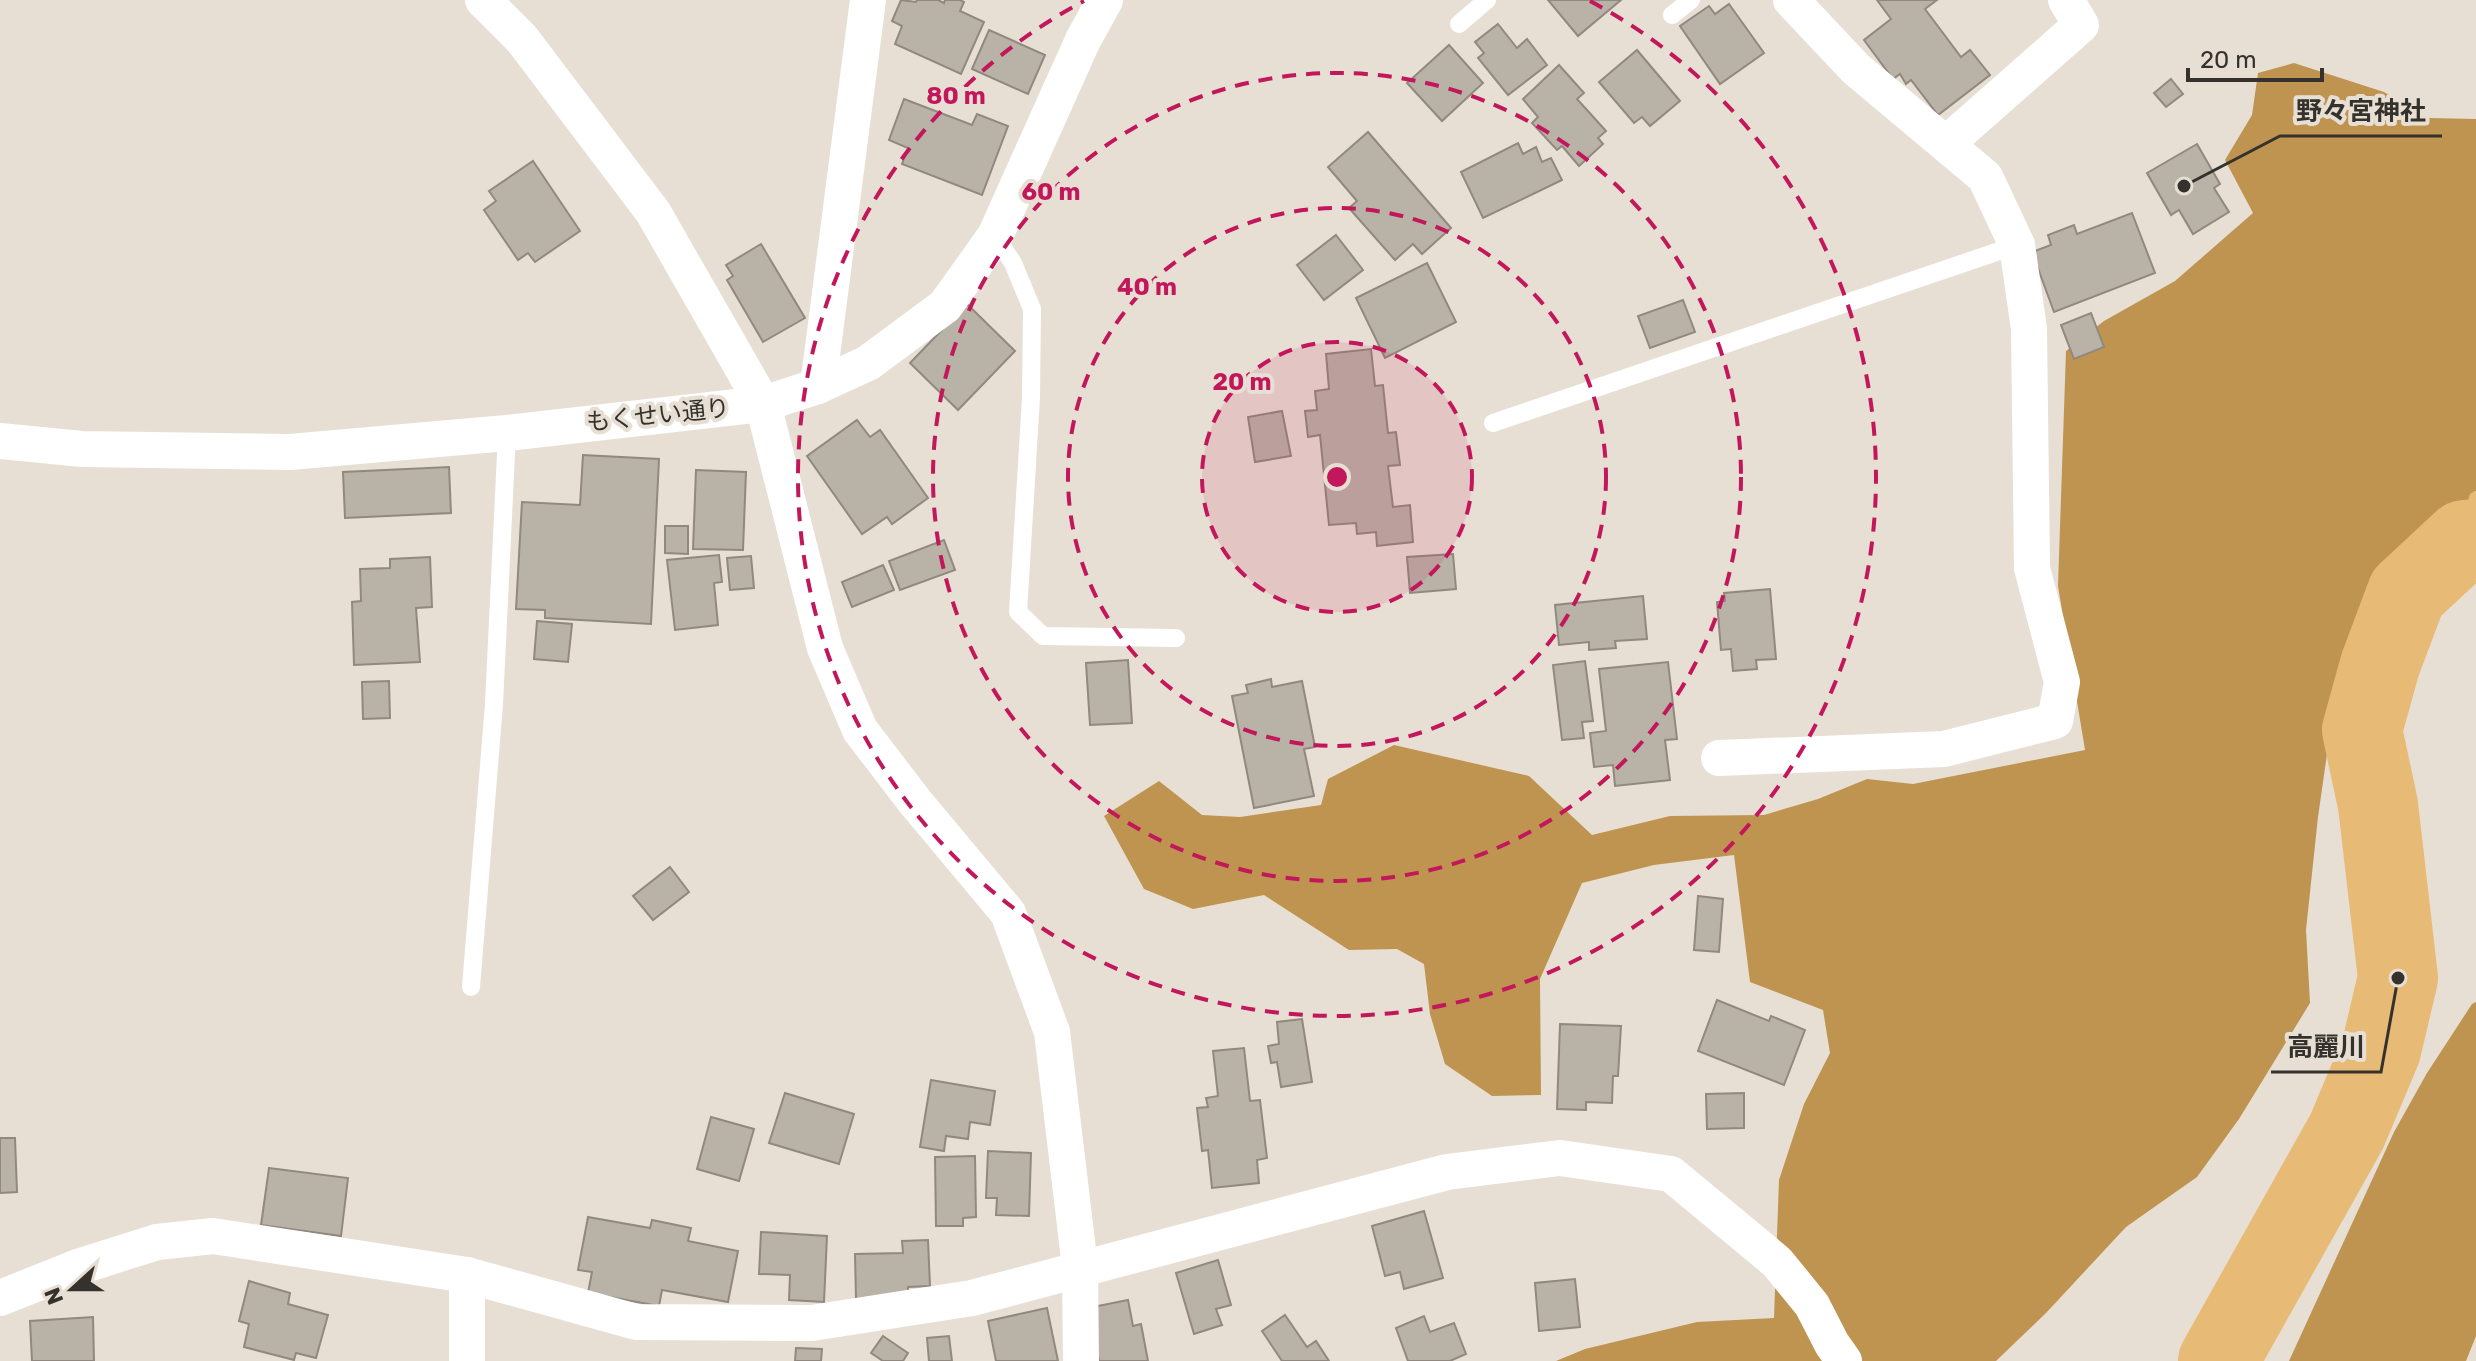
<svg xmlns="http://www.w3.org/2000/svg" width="2476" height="1361" font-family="Rubik,'Noto Sans JP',sans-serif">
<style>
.forest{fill:#bf9450}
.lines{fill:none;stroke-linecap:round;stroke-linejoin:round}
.stream{stroke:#e7ba75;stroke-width:14}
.river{stroke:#e7ba75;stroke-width:80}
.building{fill:#b9b2a7;stroke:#91897f;stroke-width:2}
.lane{stroke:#fff;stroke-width:18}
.street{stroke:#fff;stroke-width:36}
.ring{fill:none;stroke:#c2185b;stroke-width:4;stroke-dasharray:14 10}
.labels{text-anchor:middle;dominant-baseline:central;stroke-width:8;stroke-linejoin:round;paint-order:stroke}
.street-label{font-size:24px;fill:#35322e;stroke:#e7dfd3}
.centre{fill:#c2185b;stroke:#e7dfd3;stroke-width:4}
.ring-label{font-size:24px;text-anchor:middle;font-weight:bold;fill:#c2185b;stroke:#e7dfd3;stroke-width:8;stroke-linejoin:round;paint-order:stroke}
.leader{fill:none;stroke:#35322e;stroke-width:3}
.callout-dot{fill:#35322e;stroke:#e7dfd3;stroke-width:3}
.callout-label{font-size:26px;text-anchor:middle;font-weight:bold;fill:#35322e;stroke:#e7dfd3;stroke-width:8;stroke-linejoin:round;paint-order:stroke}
</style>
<rect width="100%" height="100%" fill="#e7dfd3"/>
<!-- forest -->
<g class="forest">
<path d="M2294,63L2384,92L2430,118L2476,119V526L2439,536L2390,577L2353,629L2333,712L2318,817L2306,930L2310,1003L2239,1119L2197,1177L2126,1227L2046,1313L1996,1361H1556L1585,1349L1697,1322L1774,1318L1779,1180L1804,1104L1830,1053L1823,1010L1750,982L1734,855L1654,865L1582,883L1540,979L1541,1095L1492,1096L1445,1064L1430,1014L1424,964L1397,949L1349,950L1264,895L1193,909L1144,889L1104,816L1159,781L1202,815L1240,817L1321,805L1328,779L1394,745L1529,776L1592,835L1670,816L1764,815L1818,799L1867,779L1913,784L2085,750L2058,586L2066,351L2104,321L2175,281L2253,213L2225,160L2252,115L2258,73Z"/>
<path d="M2476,1002V1336L2466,1361H2289L2394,1132L2427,1073L2472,1004Z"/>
</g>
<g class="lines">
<!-- stream -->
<path class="stream" d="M2464,540L2476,498"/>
<!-- river -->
<path class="river" d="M2218,1361L2347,1131L2381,1050L2398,978L2378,805L2362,730L2380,665L2407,593L2464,540L2476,539"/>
</g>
<!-- building -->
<g class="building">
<path d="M901,0L916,2L917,0H938L944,3L945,0H960L964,2L960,11L984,22L961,74L895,44L902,26L892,21Z"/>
<path d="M1548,0H1621L1578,36Z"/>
<path d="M1877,0H1937L1925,9L1961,57L1970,50L1990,75L1938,115L1911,80L1906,84L1900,74L1893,79L1864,40L1891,19Z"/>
<path d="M1729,4L1764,53L1720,84L1680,26L1709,6L1715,14Z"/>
<path d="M1498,24L1517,48L1527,39L1547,65L1508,95L1478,58L1484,53L1475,42Z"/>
<path d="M989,30L1045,55L1028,94L972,69Z"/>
<path d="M1449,45L1483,83L1442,121L1407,83Z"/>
<path d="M1637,50L1680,101L1650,126L1642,117L1634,123L1599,82Z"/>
<path d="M1559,65L1584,93L1577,99L1606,131L1598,138L1603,144L1579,166L1562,146L1557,150L1532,123L1538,117L1523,99Z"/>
<path d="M2171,79L2183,94L2166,107L2154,93Z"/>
<path d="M904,99L972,125L977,114L1008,126L982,195L902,164L908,148L889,140Z"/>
<path d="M1368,132L1451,228L1422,254L1413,244L1395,260L1349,208L1357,201L1328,167Z"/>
<path d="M1518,143L1523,154L1536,147L1542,162L1551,158L1562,180L1483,218L1461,172Z"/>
<path d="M2197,144L2220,184L2214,188L2229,212L2193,234L2179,210L2171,215L2147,173Z"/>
<path d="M533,161L580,231L535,262L528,253L518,260L484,210L496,201L489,191Z"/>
<path d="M2132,213L2155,273L2054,312L2032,252L2051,245L2048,235L2074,225L2077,234Z"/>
<path d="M1336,235L1363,270L1324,300L1297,265Z"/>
<path d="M761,244L805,318L763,342L727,280L733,276L726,265Z"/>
<path d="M1427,263L1456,322L1385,358L1356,298Z"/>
<path d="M1683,300L1695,332L1650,348L1638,316Z"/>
<path d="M967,304L1015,351L958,410L910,363Z"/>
<path d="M2091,313L2104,347L2074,359L2061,325Z"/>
<path d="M1371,349L1375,386L1383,385L1388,433L1396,432L1400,465L1388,466L1393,507L1410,505L1413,542L1377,546L1376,532L1357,534L1356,523L1329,525L1320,435L1308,437L1305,411L1317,410L1315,391L1329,389L1326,354Z"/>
<path d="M1282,411L1291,456L1255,462L1248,417Z"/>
<path d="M857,420L870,437L880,430L928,498L892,524L887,517L862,534L807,456Z"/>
<path d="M583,455L659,459L651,624L545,618V610L516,609L522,502L580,505Z"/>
<path d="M449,467L451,513L345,518L343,472Z"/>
<path d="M696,470L746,472L743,550L693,549Z"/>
<path d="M665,526H688V554L665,553Z"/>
<path d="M944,540L955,570L900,590L889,561Z"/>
<path d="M1453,554L1456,589L1410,593L1407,557Z"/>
<path d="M719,555L722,582L714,583L718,625L675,630L667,560Z"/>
<path d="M751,556L754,588L730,590L727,558Z"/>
<path d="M430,557L432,607L416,608L420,662L354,665L352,602L361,601L360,569L390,568V559Z"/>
<path d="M883,565L894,590L852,607L842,582Z"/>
<path d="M1770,589L1776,659L1756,660L1757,669L1733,671L1731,649L1721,650L1717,602L1725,601L1724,593Z"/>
<path d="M1643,596L1647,639L1615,641L1616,648L1589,650V642L1559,645L1555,605Z"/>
<path d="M537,621L572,624L568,662L534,659Z"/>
<path d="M1128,660L1132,723L1090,725L1086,663Z"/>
<path d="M1585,661L1593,721L1582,722L1584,738L1562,740L1553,665Z"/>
<path d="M1668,662L1677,739L1665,740L1670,780L1615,786L1613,765L1594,767L1590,733L1606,731L1599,669Z"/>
<path d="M1271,679L1272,687L1302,681L1315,747L1304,749L1314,796L1254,808L1232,696L1248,693L1246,685Z"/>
<path d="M389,681L390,718L363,719L362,682Z"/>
<path d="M670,867L689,892L653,920L633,896Z"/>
<path d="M1698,896L1723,899L1719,952L1694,950Z"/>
<path d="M1717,1000L1769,1021L1771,1016L1805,1030L1784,1085L1698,1051Z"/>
<path d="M1302,1019L1312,1082L1281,1087L1277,1062L1271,1063L1268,1046L1279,1044L1277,1022Z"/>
<path d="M1560,1024L1621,1026L1618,1076H1613L1612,1103L1586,1102V1110L1557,1109Z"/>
<path d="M1244,1048L1250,1101L1260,1100L1267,1158L1257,1160L1259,1183L1212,1188L1208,1150L1202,1151L1197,1108L1208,1107L1206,1098L1218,1096L1213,1051Z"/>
<path d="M931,1080L995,1091L990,1125L970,1122L968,1139L946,1136L944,1151L920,1147Z"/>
<path d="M785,1093L854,1114L839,1164L769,1143Z"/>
<path d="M1744,1093V1128L1707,1129L1706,1094Z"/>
<path d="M711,1117L754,1129L739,1181L697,1169Z"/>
<path d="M0,1138H15L17,1192L0,1193Z"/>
<path d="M988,1151L1031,1153L1029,1216L996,1215L997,1198H986Z"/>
<path d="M975,1156L976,1217L963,1218V1226H936L935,1157Z"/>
<path d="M269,1168L348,1178L341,1236L261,1225Z"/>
<path d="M1424,1211L1443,1278L1404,1289L1400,1272L1385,1276L1372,1226Z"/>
<path d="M588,1217L650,1228L652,1220L691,1228L688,1241L738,1251L728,1302L662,1290L659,1306L588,1293L592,1272L578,1270Z"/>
<path d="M761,1232L827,1236L824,1302L789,1300L790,1275L759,1274Z"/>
<path d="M928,1240L930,1286L908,1287V1297L856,1299L855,1254L903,1253L902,1241Z"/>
<path d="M1218,1260L1231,1305L1216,1309L1222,1325L1194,1334L1176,1273Z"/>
<path d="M1575,1279L1580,1327L1539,1331L1535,1283Z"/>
<path d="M249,1281L290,1293L288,1304L328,1315L316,1358L296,1353L294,1360L244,1347L249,1324L239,1321Z"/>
<path d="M1128,1300L1133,1326L1141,1324L1148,1361H1099L1088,1308Z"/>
<path d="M1047,1308L1058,1361H996L988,1321Z"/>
<path d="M1285,1315L1307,1347L1316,1341L1329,1361H1282L1262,1331Z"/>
<path d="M1424,1316L1430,1332L1454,1323L1466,1354L1450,1361H1408L1396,1328Z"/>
<path d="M93,1317L94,1361H32L30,1321Z"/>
<path d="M883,1336L908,1353L903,1361H883L871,1353Z"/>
<path d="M949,1336L952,1361H929L927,1338Z"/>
<path d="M796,1348L822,1349L821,1361H795Z"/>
</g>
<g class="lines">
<!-- lane -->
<g class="lane">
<path d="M1672,15L1691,0"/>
<path d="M1459,24L1487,0"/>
<path d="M995,236L1013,263L1032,309L1031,398L1018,612L1043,636L1176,638"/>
<path d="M1493,423L2017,245"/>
<path d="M471,987L494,704L507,433"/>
</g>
<!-- street -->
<g class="street">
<path d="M483,0L522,39L653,212L763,404L825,648L860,730L916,803L1008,913L1052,1032L1080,1267L1081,1361"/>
<path d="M1946,144L2081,25L2066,0"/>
<path d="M818,386L868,0"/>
<path d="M0,441L82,449L290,452L507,433L763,404L818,386L868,363L945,306L995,236L1083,40L1105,0"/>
<path d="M1719,758L1944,749L2055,721L2062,682L2032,568L2029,329L2017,245L1985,177L1856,69L1791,0"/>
<path d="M467,1275V1361"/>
<path d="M0,1298L78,1267L157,1242L213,1236L467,1275L636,1322L812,1323L972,1298L1447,1172L1560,1158L1671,1174L1777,1262L1812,1305L1832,1344L1844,1361"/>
</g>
</g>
<!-- distance rings -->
<circle cx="1337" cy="477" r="135" fill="#c2185b" fill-opacity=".12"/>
<g class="ring">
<circle cx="1337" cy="477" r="135"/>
<circle cx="1337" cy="477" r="269"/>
<circle cx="1337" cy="477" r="404"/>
<path d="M1590 1A539 539 0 1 1 1084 1"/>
</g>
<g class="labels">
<!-- street labels -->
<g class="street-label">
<text transform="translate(658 415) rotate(-6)">もくせい通り</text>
</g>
</g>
<circle cx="1337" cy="477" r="12" class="centre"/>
<g class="ring-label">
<text x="956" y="104">80 m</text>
<text x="1051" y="200">60 m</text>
<text x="1147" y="295">40 m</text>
<text x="1242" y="390">20 m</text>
</g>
<!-- callouts -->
<path class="leader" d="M2184 186L2280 136H2442M2398 978L2381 1072H2271"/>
<g class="callout-dot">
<circle cx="2184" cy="186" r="8"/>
<circle cx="2398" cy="978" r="8"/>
</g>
<g class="callout-label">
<text x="2361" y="120">野々宮神社</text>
<text x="2326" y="1056">高麗川</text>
</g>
<!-- north arrow -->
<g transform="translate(72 1289) rotate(249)" stroke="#e7dfd3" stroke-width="6" paint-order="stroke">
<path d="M0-6L14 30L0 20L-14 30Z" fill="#35322e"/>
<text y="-12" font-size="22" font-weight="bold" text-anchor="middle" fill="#35322e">N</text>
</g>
<!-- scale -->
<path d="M2188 68v12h134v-12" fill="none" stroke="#35322e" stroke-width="4"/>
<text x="2200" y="68" font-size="24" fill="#35322e" stroke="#e7dfd3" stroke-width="6" paint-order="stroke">20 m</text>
</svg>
